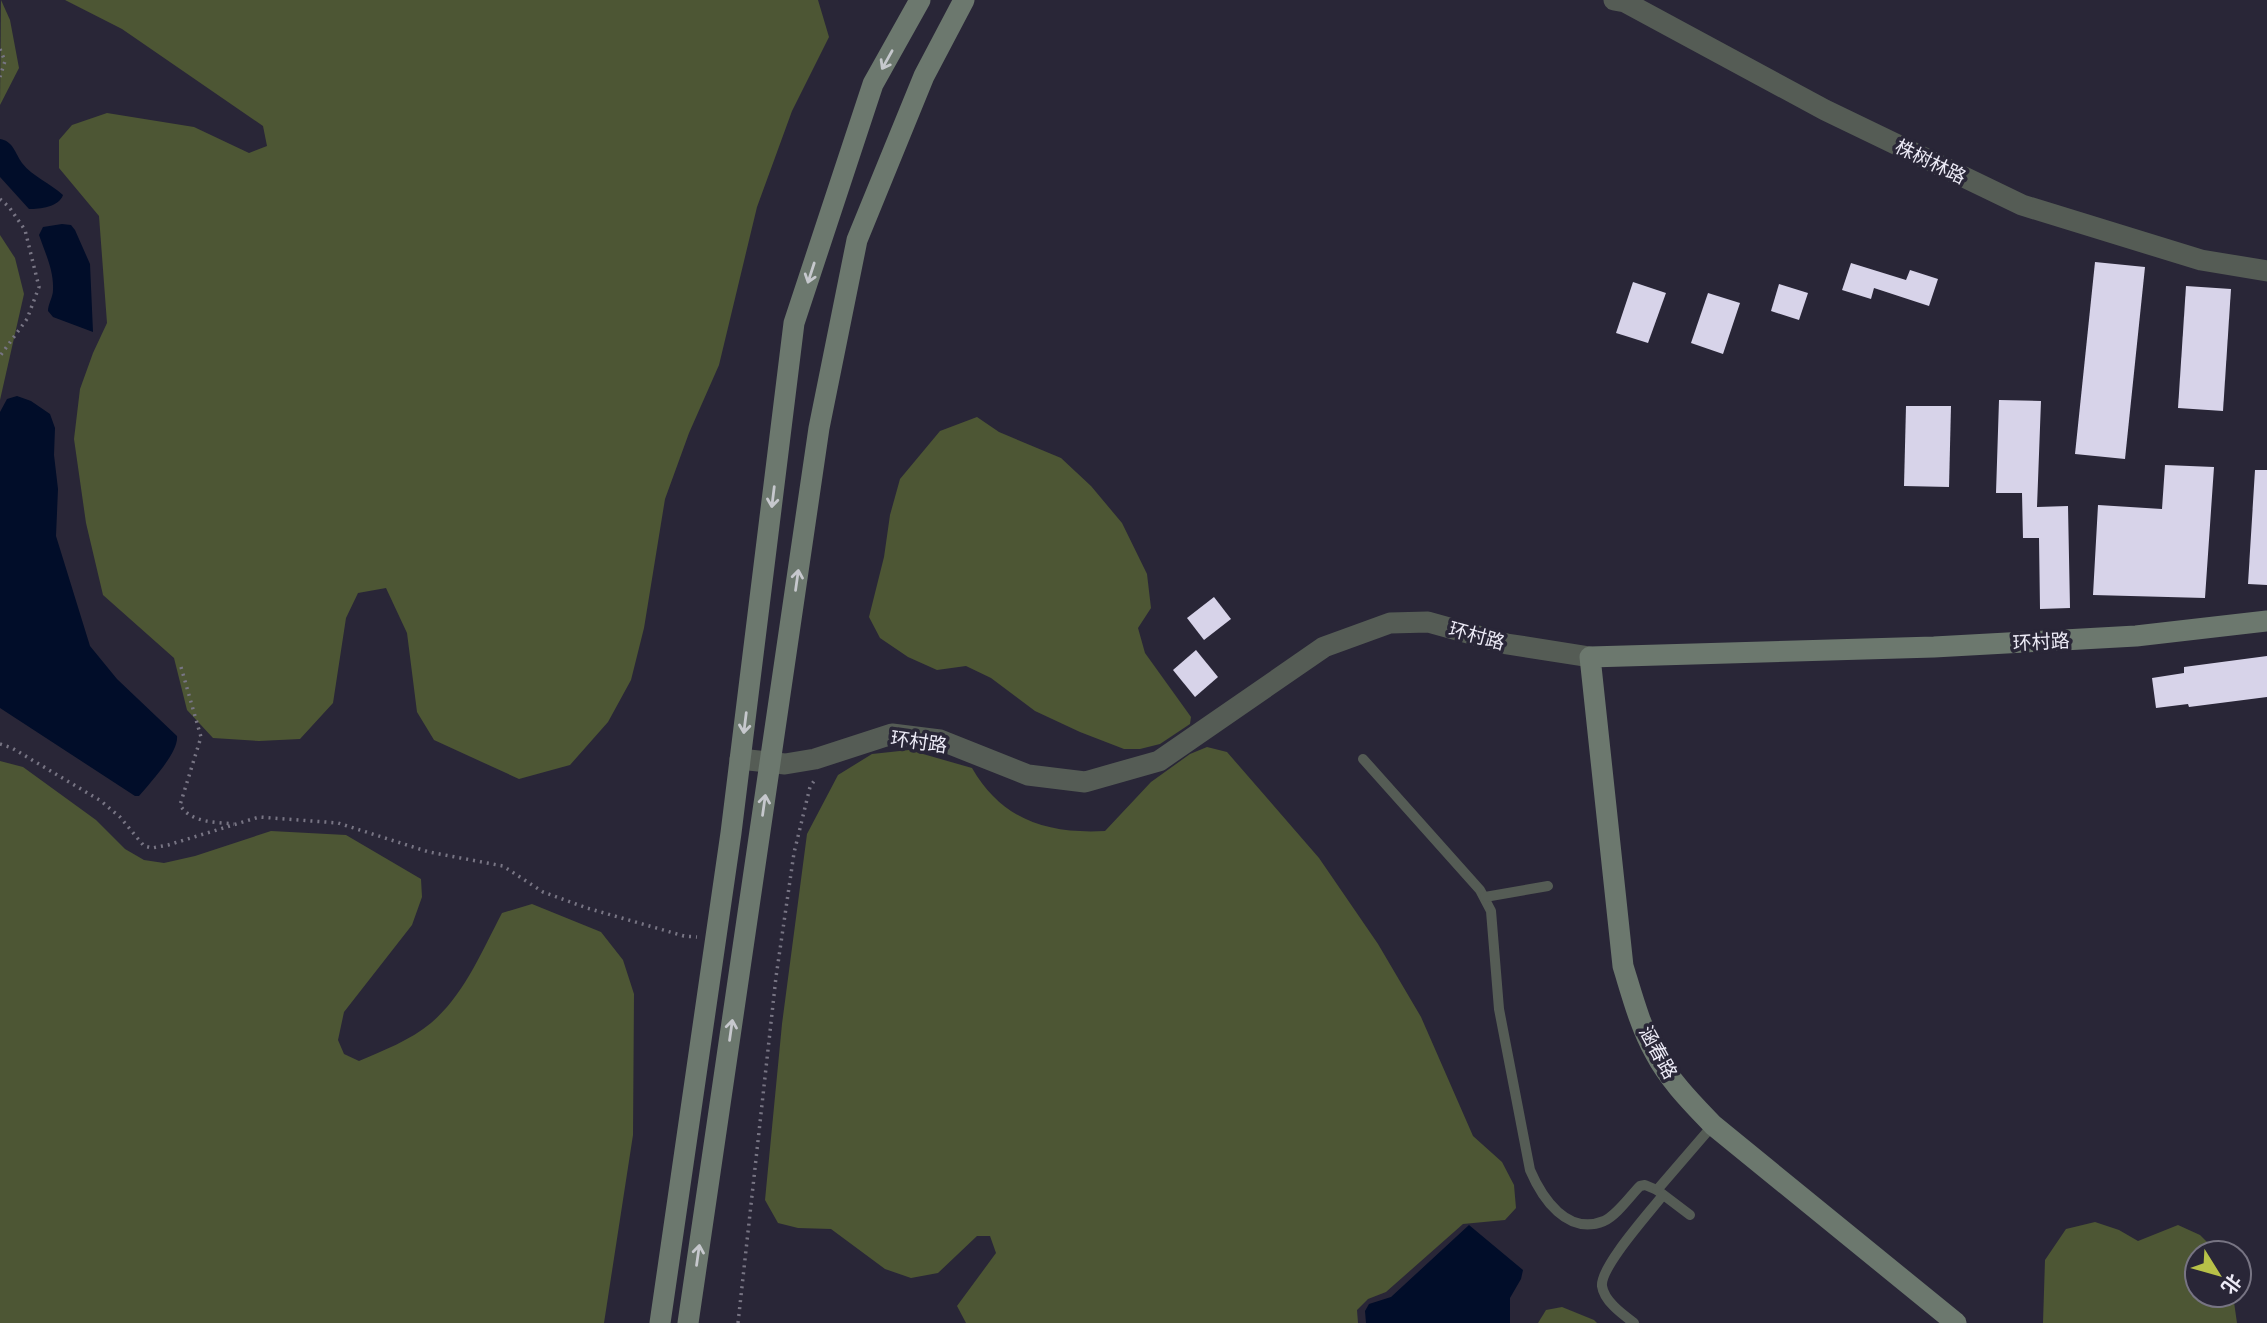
<svg xmlns="http://www.w3.org/2000/svg" width="2267" height="1323" font-family="Commissioner,'Noto Sans SC',sans-serif">
<style>
.green{fill:#4d5634}
.water{fill:#010d29}
.building{fill:#d7d3e9}
.lines{fill:none;stroke-linecap:round;stroke-linejoin:round}
.path{stroke:#787584;stroke-width:3.5;stroke-dasharray:2 5;stroke-linecap:butt}
.lane{stroke:#555c55;stroke-width:10}
.street{stroke:#555c55;stroke-width:21}
.secondary{stroke:#6c786e;stroke-width:21}
.oneway{stroke:#c6c8cd}
.labels{text-anchor:middle;dominant-baseline:central;stroke-width:7;stroke-linejoin:round;paint-order:stroke}
.street-label{font-size:19px;fill:#eceaf6;stroke:#292637}
</style>
<rect width="100%" height="100%" fill="#292637"/>
<!-- green -->
<g class="green">
<path d="M1,0L10,20L19,68L0,105Z"/>
<path d="M65,0H818L829,37L792,111L757,207L719,365L689,433L665,499L644,628L631,680L608,722L570,765L519,779L434,740L417,712L407,633L386,588L358,593L346,618L333,703L300,739L259,741L213,738L187,710L174,658L103,595L86,523L74,439L80,389L93,353L107,323L99,216L59,168V140L72,125L107,113L194,127L249,153L267,146L263,126L122,29Z"/>
<path d="M0,235L15,258L24,294L0,400Z"/>
<path d="M977,417L999,432L1061,458L1091,486L1122,523L1147,574L1151,608L1138,628L1145,653L1191,717L1190,724L1160,744L1140,749H1124L1080,732L1035,711L991,678L966,666L937,670L908,657L880,638L869,617L884,557L890,515L900,479L940,431Z"/>
<path d="M1207,747L1227,752L1319,858L1378,944L1421,1017L1473,1136L1502,1162L1514,1185L1516,1208L1505,1220L1463,1224L1386,1292L1368,1299L1357,1310L1358,1323H966L957,1306L996,1253L990,1236H977L938,1273L911,1278L885,1269L831,1229L798,1228L778,1223L765,1200L782,1024L807,834L838,775L872,754L909,750L972,768C1002,820 1047,834 1105,831L1151,782L1190,754Z"/>
<path d="M0,761L23,767L96,820L125,849L144,860L164,863L195,856L271,831L346,835L421,879L422,897L412,925L344,1012L338,1040L344,1054L359,1061C382,1051 411,1040 431,1023C464,995 482,951 502,913L532,904L601,932L623,960L634,994L633,1135L604,1323H0Z"/>
<path d="M2095,1222L2119,1230L2138,1241L2178,1225L2200,1235L2218,1253H2197V1295H2233L2237,1323H2043L2045,1260L2066,1229Z"/>
<path d="M1562,1307L1594,1320L1597,1323H1538L1546,1310Z"/>
</g>
<!-- water -->
<g class="water">
<path d="M0,139C13,141 15,153 22,163C33,177 50,183 63,195C59,207 40,209 29,209L0,177Z"/>
<path d="M62,224L71,225L75,230L90,264L93,332L53,317L48,311C48,304 53,297 53,290C54,270 45,253 39,235L43,227Z"/>
<path d="M17,396L31,401L50,414L55,428L54,455L58,489L56,536L90,646L117,679L177,736C179,752 150,783 139,796H135L0,708V412L7,399Z"/>
<path d="M1469,1225L1523,1270L1521,1279L1510,1298V1323H1366L1365,1311L1369,1304L1391,1297Z"/>
</g>
<!-- building -->
<g class="building">
<path d="M2095,262L2145,267L2125,459L2075,454Z"/>
<path d="M1851,263L1906,280L1910,270L1938,279L1929,306L1874,288L1871,299L1842,290Z"/>
<path d="M1633,282L1666,293L1648,343L1616,333Z"/>
<path d="M1779,284L1808,293L1799,320L1771,311Z"/>
<path d="M2186,286L2231,289L2223,411L2178,408Z"/>
<path d="M1708,293L1740,303L1723,354L1691,343Z"/>
<path d="M1999,400L2041,401L2037,507L2068,506L2070,608L2040,609L2039,538H2023L2022,493H1996Z"/>
<path d="M1906,406H1951L1949,487L1904,486Z"/>
<path d="M2165,465L2214,467L2205,598L2093,595L2098,505L2162,509Z"/>
<path d="M2255,470H2267V585L2248,584Z"/>
<path d="M1214,597L1231,619L1204,640L1187,618Z"/>
<path d="M1196,650L1218,677L1195,697L1173,670Z"/>
<path d="M2267,656V697L2189,707L2188,704L2156,708L2152,678L2184,673V667Z"/>
</g>
<g class="lines">
<!-- path -->
<g class="path">
<path d="M0,49L5,61L0,77"/>
<path d="M0,199L9,207L25,230L39,287L27,319L0,356"/>
<path d="M181,667L201,737L180,805C191,823 215,822 234,824"/>
<path d="M0,744L12,748L101,801L120,817L144,846L152,848L168,845L259,817L338,823L429,852L503,866L543,892L587,908L684,936L697,937"/>
<path d="M738,1323L776,977L794,853L810,787L816,778"/>
</g>
<!-- lane -->
<g class="lane">
<path d="M1363,759L1480,890L1491,911L1499,1009L1530,1170C1542,1198 1567,1236 1604,1221C1617,1215 1630,1196 1640,1186L1645,1185L1657,1190L1690,1215"/>
<path d="M1485,897L1548,886"/>
<path d="M1657,1190L1713,1125"/>
<path d="M1634,1323C1622,1314 1604,1301 1602,1286C1600,1267 1650,1212 1663,1195"/>
</g>
<!-- street -->
<g class="street">
<path d="M1614,0L1625,2L1825,110L2022,205L2201,260L2267,271"/>
<path d="M740,759L785,764L815,759L892,734L940,740L1028,775L1085,782L1159,761L1324,647L1390,623L1428,622L1507,644L1590,657"/>
</g>
<!-- secondary -->
<g class="secondary">
<path d="M660,1323L731,833L794,323L873,84L920,0"/>
<path d="M688,1323L819,428L857,240L924,76L964,0"/>
<path d="M1956,1323L1713,1125C1692,1103 1669,1080 1655,1053C1640,1026 1632,995 1623,966L1590,657L1934,647L2136,636L2267,621"/>
</g>
</g>
<!-- one-way arrows -->
<defs><path id="oneway-shaft" d="M-6 0H5M1.5-3L5.5 0L1.5 3" fill="none" stroke-width="1.6" stroke-linecap="round" stroke-linejoin="round" transform="scale(1.75)"/></defs>
<g class="oneway">
<use href="#oneway-shaft" transform="translate(887 60) rotate(119)"/>
<use href="#oneway-shaft" transform="translate(811 273) rotate(108)"/>
<use href="#oneway-shaft" transform="translate(773 497) rotate(97)"/>
<use href="#oneway-shaft" transform="translate(797 580) rotate(-82)"/>
<use href="#oneway-shaft" transform="translate(745 723) rotate(97)"/>
<use href="#oneway-shaft" transform="translate(764 805) rotate(-82)"/>
<use href="#oneway-shaft" transform="translate(731 1030) rotate(-82)"/>
<use href="#oneway-shaft" transform="translate(698 1255) rotate(-82)"/>
</g>
<g class="labels">
<!-- street labels -->
<g class="street-label">
<text transform="translate(1931 161) rotate(26)">株树林路</text>
<text transform="translate(1477 635) rotate(15)">环村路</text>
<text transform="translate(2041 641) rotate(-3)">环村路</text>
<text transform="translate(919 741) rotate(8)">环村路</text>
<text transform="translate(1659 1052) rotate(61)">涵春路</text>
</g>
</g>
<!-- north arrow -->
<g transform="translate(2218 1274) rotate(127)"><circle r="33" fill="#292637" stroke="#777483" stroke-width="2"/>
<path d="M0-5L12 26L0 18L-12 26Z" fill="#b7c148"/>
<text y="-10" font-size="19" font-weight="bold" text-anchor="middle" fill="#eceaf6">北</text>
</g>
</svg>
